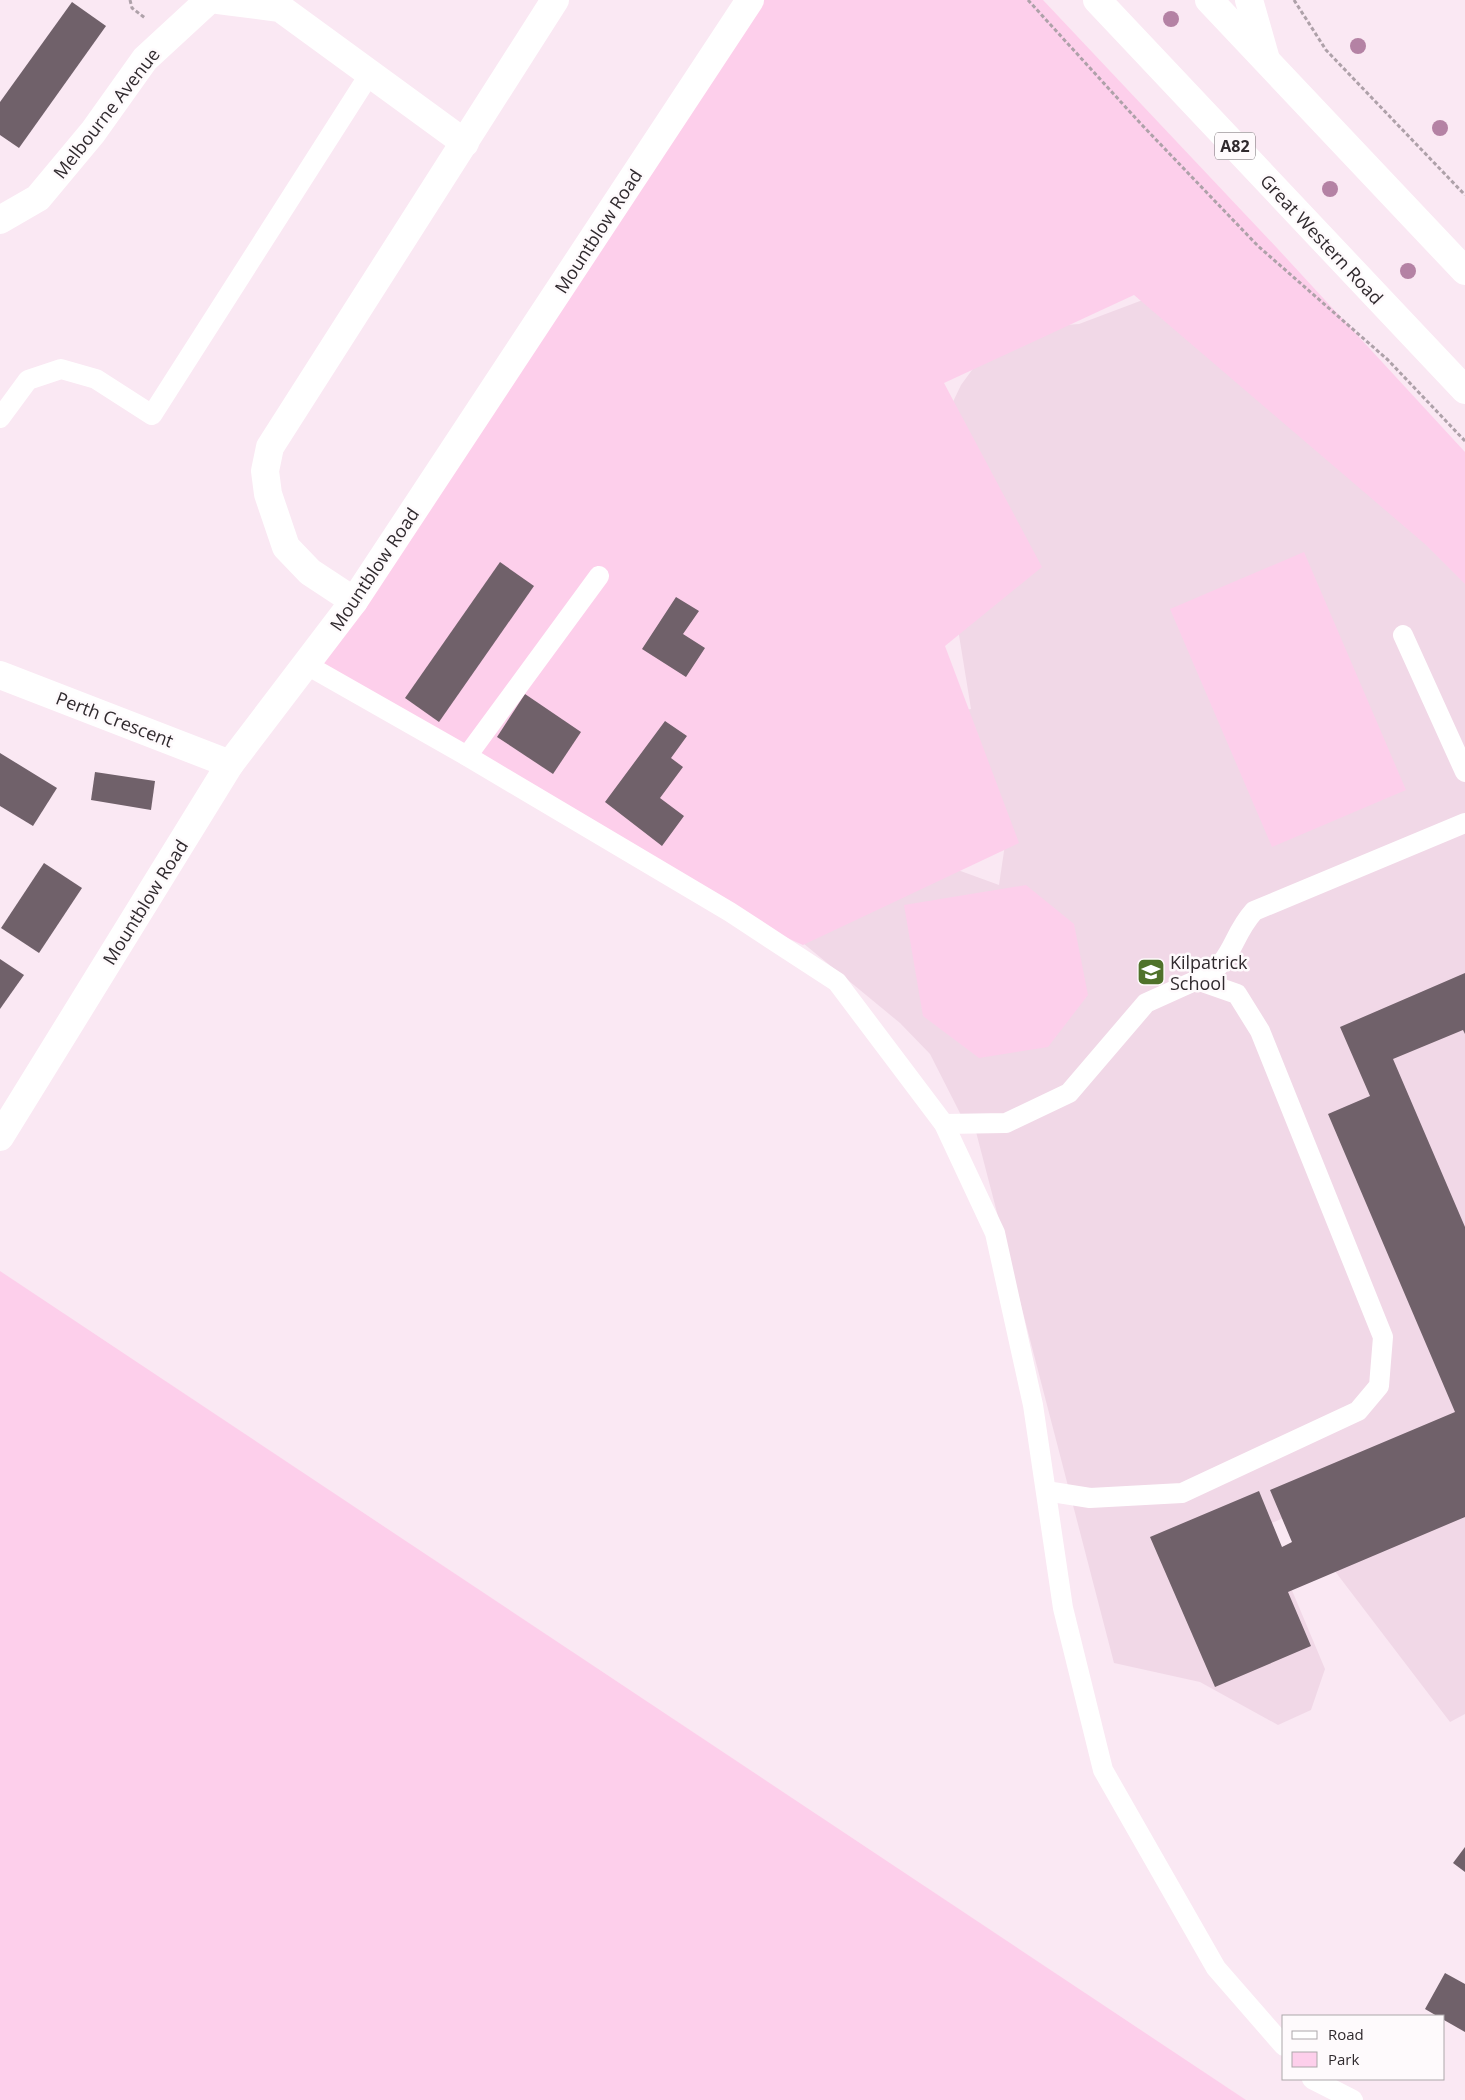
<svg xmlns="http://www.w3.org/2000/svg" width="1465" height="2100" font-family="'Open Sans',sans-serif">
<style>
.built{fill:#f1d8e7}
.green{fill:#fdcfeb}
.building{fill:#70616a}
.lines{fill:none;stroke-linecap:round;stroke-linejoin:round}
.path{stroke:#aea1a9;stroke-width:3;stroke-dasharray:4 2.5;stroke-linecap:butt}
.service{stroke:#fff;stroke-width:20}
.minor{stroke:#fff;stroke-width:28}
.tertiary{stroke:#fff;stroke-width:28}
.primary{stroke:#fff;stroke-width:28}
.tree{fill:#b482a4}
.labels{text-anchor:middle;dominant-baseline:central;stroke-width:5;stroke-linejoin:round;paint-order:stroke}
.shield{fill:#fefafc;stroke:#6e686c;stroke-width:1}
.shield-label{font-size:16px;font-weight:bold;fill:#302a2e}
.street-label{font-size:18px;fill:#302a2e;stroke:#fefafc}
.poi-label{font-size:18px;fill:#302a2e;stroke:#fefafc;text-anchor:start}
</style>
<rect width="100%" height="100%" fill="#fae8f3"/>
<!-- built -->
<path class="built" d="M1156,295L1465,454V1714L1450,1722L1331,1566L1300,1511L1265,1526L1325,1669L1311,1710L1278,1725L1200,1682L1114,1663L975,1128L962,1117L930,1054L900,1023L775,920L815,818L999,885L1008,824L961,711L971,709L952,592L950,408L961,385L983,355L1011,329L1079,324Z"/>
<!-- green -->
<g class="green">
<path d="M750,0H1043L1277,248L1465,452V584L1426,545L1134,295L944,383L1042,567L945,646L1019,843L803,945L730,912L307,665Z"/>
<path d="M1304,552L1406,790L1272,847L1170,609Z"/>
<path d="M1026,885L1074,924L1088,995L1048,1047L979,1058L923,1016L904,905Z"/>
<path d="M0,1271L1246,2100H0Z"/>
</g>
<!-- building -->
<g class="building">
<path d="M72,2L106,26L19,148L0,135V102Z"/>
<path d="M500,562L534,586L439,722L405,698Z"/>
<path d="M676,597L699,611L683,634L705,648L686,677L642,649Z"/>
<path d="M525,694L581,732L553,774L497,737Z"/>
<path d="M665,721L687,736L671,758L683,767L660,798L684,816L662,846L605,802Z"/>
<path d="M0,753L57,788L33,826L0,806Z"/>
<path d="M95,772L155,781L151,810L91,800Z"/>
<path d="M44,863L82,888L39,953L1,928Z"/>
<path d="M0,959L24,975L0,1009Z"/>
<path d="M1465,973V1034L1463,1030L1393,1059L1465,1227V1517L1288,1592L1311,1646L1215,1687L1150,1537L1259,1491L1282,1547L1292,1542L1270,1490L1455,1412L1328,1114L1370,1096L1340,1027Z"/>
<path d="M1465,1847V1872L1453,1863Z"/>
<path d="M1445,1973L1465,1984V2032L1444,2020V2016H1437L1425,2009Z"/>
</g>
<g class="lines">
<!-- path -->
<g class="path">
<path d="M130,0L132,8L145,18"/>
<path d="M1028,0L1141,124L1258,246L1388,360L1465,441"/>
<path d="M1294,0L1326,50L1465,195"/>
</g>
<!-- service -->
<g class="service">
<path d="M0,418L28,380L61,369L96,379L152,415L369,75"/>
<path d="M1403,635L1465,772"/>
<path d="M307,665L467,756L730,912L837,982L944,1124L995,1233L1033,1405L1063,1608L1103,1770L1216,1968L1284,2046"/>
<path d="M467,756L599,576"/>
<path d="M1197,980C1235,963 1229,939 1254,911L1465,823"/>
<path d="M944,1124L1006,1123L1069,1093L1146,1003L1197,980L1237,994L1260,1031L1383,1337L1379,1386L1358,1411L1182,1493L1090,1498L1046,1491"/>
<path d="M1312,2079L1353,2100"/>
</g>
<!-- minor -->
<g class="minor">
<path d="M218,0L280,8L465,143"/>
<path d="M0,220L38,198L93,132L145,59L209,0"/>
<path d="M0,675L230,764"/>
</g>
<!-- tertiary -->
<g class="tertiary">
<path d="M354,601L310,572L286,547L268,494L265,471L270,447L555,0"/>
<path d="M0,1137L230,764L354,601L750,0"/>
</g>
<!-- primary -->
<g class="primary">
<path d="M1097,0L1465,390"/>
<path d="M1209,0L1465,271"/>
<path d="M1249,0L1265,56"/>
</g>
</g>
<!-- trees -->
<g class="tree">
<circle cx="1171" cy="19" r="8"/>
<circle cx="1358" cy="46" r="8"/>
<circle cx="1440" cy="128" r="8"/>
<circle cx="1330" cy="189" r="8"/>
<circle cx="1408" cy="271" r="8"/>
</g>
<!-- icons -->
<defs>
<symbol id="school-square" viewBox="-11 -11 22 22"><rect x="-9" y="-9" width="18" height="18" rx="4" fill="#4f722a" stroke="#fefafc"/><path d="M0-5L7-2L0 1L-7-2ZM-4 1L0 2.5L4 1V4Q0 6-4 4Z" fill="#fff"/></symbol>
</defs>
<g fill-rule="evenodd">
<use href="#school-square" x="1135" y="956" width="32" height="32"/>
</g>
<g class="labels">
<!-- shield labels -->
<rect class="shield" x="1215" y="132.5" width="40" height="27" rx="4"/>
<g class="shield-label">
<text x="1235" y="146">A82</text>
</g>
<!-- street labels -->
<g class="street-label">
<text transform="translate(106 113) rotate(-52)">Melbourne Avenue</text>
<text transform="translate(598 231) rotate(-57)">Mountblow Road</text>
<text transform="translate(1322 239) rotate(47)">Great Western Road</text>
<text transform="translate(374 569) rotate(-56)">Mountblow Road</text>
<text transform="translate(115 719) rotate(21)">Perth Crescent</text>
<text transform="translate(145 902) rotate(-58)">Mountblow Road</text>
</g>
<!-- poi labels -->
<g class="poi-label">
<text x="1170" y="962">Kilpatrick<tspan x="1170" dy="21">School</tspan></text>
</g>
</g>
<!-- legend -->
<rect x="1282" y="2015" width="162" height="65" fill="#fefafc" stroke="#aca7aa"/>
<rect x="1292" y="2031" width="25" height="8" fill="#ffffff" stroke="#aca7aa"/>
<text x="1328" y="2040" font-size="15" fill="#302a2e">Road</text>
<rect x="1292" y="2052" width="25" height="15" fill="#fdcfeb" stroke="#aca7aa"/>
<text x="1328" y="2065" font-size="15" fill="#302a2e">Park</text>
</svg>
